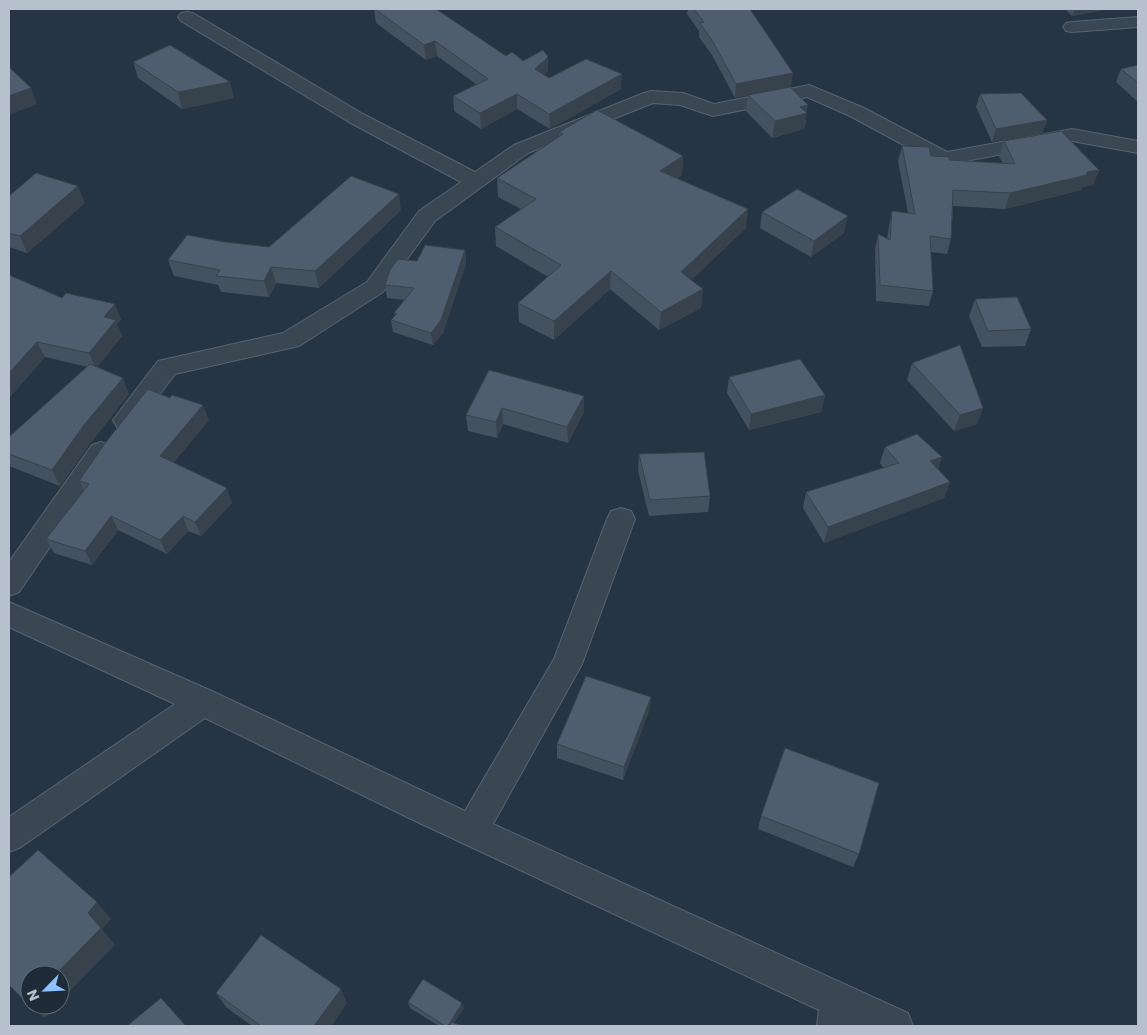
<svg xmlns="http://www.w3.org/2000/svg" width="1147" height="1035" font-family="Poppins,sans-serif">
<style>
.lines{fill:none;stroke-linecap:round;stroke-linejoin:round}
.minor-casing{stroke:#586470;stroke-width:2}
.minor{fill:#3a4753;fill-rule:evenodd}
.wall{fill:#44515f}
.shaded-wall{fill:#37424d}
.building{fill:#4f5e6e;stroke:#37424d}
</style>
<rect width="100%" height="100%" fill="#263543"/>
<g class="lines">
<defs>
<g id="minor">
<path d="M187,12L193,13L363,114L475,172L514,145L644,93L651,91L683,93L714,104L809,85L864,108L947,152L1072,129L1138,141V153L1072,141L944,165L937,163L850,116L807,97L713,116L680,105L653,103L528,153L435,221L383,292L299,346L175,374L135,427L126,429L117,427L113,420L158,361L283,333L367,282L419,211L461,182L349,122L181,21L178,17L181,13Z"/>
<path d="M1138,17V27L1072,32L1066,31L1063,27L1066,23L1072,22Z"/>
<path d="M101,442L110,445L114,452L110,459L19,592L9,596V562L92,445Z"/>
<path d="M621,508L631,511L635,519L582,664L493,824L908,1013L913,1026H817L819,1010L409,818L205,718L21,847L9,852V817L175,704L9,627V602L214,692L465,811L554,659L607,519L611,511Z"/>
</g>
</defs>
<!-- minor casing -->
<use href="#minor" class="minor-casing"/>
<!-- minor -->
<use href="#minor" class="minor"/>
</g>
<!-- wall -->
<g class="wall">
<path d="M374,9H436L506,56L523,61L548,71L544,75L549,78L621,89L550,129L517,109L481,129L454,111L453,96L476,84L437,56L426,60L376,23Z"/>
<path d="M688,9H750L791,87H790L806,121L804,129L772,138L746,111L748,95L735,98L712,55L699,37V31L687,14Z"/>
<path d="M1065,9H1110L1072,16Z"/>
<path d="M133,62L234,98L182,109L138,78Z"/>
<path d="M1138,65V102L1116,82L1121,69Z"/>
<path d="M980,94L1047,120L1042,133L992,142L976,107Z"/>
<path d="M559,132L683,156L682,175L677,178L746,228L691,280L703,289L701,308L659,330L610,289L554,340L519,322L518,303L548,277L496,246L495,227L521,209L498,197L497,178L559,137Z"/>
<path d="M1004,141L1099,170L1093,185L1082,187L1081,190L1005,209L953,206L951,239L947,254L931,252L933,291L929,306L876,301L875,249L878,234L887,239L889,227L892,211L908,213L898,161L902,146L931,156L949,160L1003,163L999,157Z"/>
<path d="M9,196L85,203L27,253L9,247Z"/>
<path d="M401,210L319,288L276,283L269,297L221,292L218,285L174,276L168,260L225,242L269,247Z"/>
<path d="M762,212L844,233L811,257L760,228Z"/>
<path d="M465,250L466,263L443,333L433,345L393,332L391,320L395,316L394,313L405,300L387,298L385,285L417,261Z"/>
<path d="M9,275L62,298L121,319L117,324L122,336L97,367L129,394L92,441L60,486L9,466V437L88,367L45,357L9,398Z"/>
<path d="M975,299L1031,329L1025,346L982,347L969,316Z"/>
<path d="M912,363L983,408L977,424L954,431L907,380Z"/>
<path d="M489,370L584,396V412L568,443L503,424L497,438L468,431L466,415Z"/>
<path d="M729,377L825,395L821,412L749,430L727,393Z"/>
<path d="M209,420L173,463L232,503L201,536L188,531L167,554L118,530L92,565L54,553L46,539L84,490L79,481Z"/>
<path d="M885,447L942,457L938,469L950,482L944,498L824,543L803,508L806,492L884,468L880,463Z"/>
<path d="M639,454L710,496L708,512L649,516L638,470Z"/>
<path d="M651,697L649,711L623,780L557,758V744Z"/>
<path d="M761,816L859,854L853,867L758,829Z"/>
<path d="M216,993L347,1003L331,1026H252L226,1007Z"/>
<path d="M408,1002L464,1008L454,1023L463,1026H439L410,1008Z"/>
</g>
<!-- shaded-wall -->
<g class="shaded-wall">
<path d="M1075,9H1110L1072,16Z"/>
<path d="M435,41L437,56L426,60L424,45Z"/>
<path d="M548,57V71L535,83V69Z"/>
<path d="M793,73L791,87L735,98L736,84Z"/>
<path d="M622,74L621,89L550,129L549,114Z"/>
<path d="M230,82L234,98L182,109L178,92Z"/>
<path d="M31,88L37,104L9,115V96Z"/>
<path d="M517,94V109L481,129L480,113Z"/>
<path d="M808,105L804,129L772,138L775,121L800,107Z"/>
<path d="M1047,120L1042,133L992,142L996,129Z"/>
<path d="M683,156L682,175L659,190L660,171Z"/>
<path d="M1099,170L1093,185L1082,187L1081,190L1005,209L1010,193L1087,172Z"/>
<path d="M78,186L85,203L27,253L20,236Z"/>
<path d="M399,194L401,210L319,288L315,271Z"/>
<path d="M748,209L746,228L680,291L681,272Z"/>
<path d="M848,216L844,233L811,257L814,241Z"/>
<path d="M465,250L466,263L443,333L433,345L431,333Z"/>
<path d="M271,267L276,283L269,297L264,281Z"/>
<path d="M611,271L610,289L554,340V321Z"/>
<path d="M703,289L701,308L659,330L661,312Z"/>
<path d="M115,304L121,319L117,324L122,336L96,369L89,353L104,317Z"/>
<path d="M37,342L45,357L9,398V373Z"/>
<path d="M123,378L129,394L92,441L60,486L52,470L84,425Z"/>
<path d="M825,395L821,412L749,430L751,414Z"/>
<path d="M584,396V412L568,443L567,427Z"/>
<path d="M203,405L209,420L166,471L160,456Z"/>
<path d="M502,408L503,424L497,438L496,422Z"/>
<path d="M983,408L977,424L954,431L960,415Z"/>
<path d="M942,457L936,473L930,461Z"/>
<path d="M950,482L944,498L824,543L828,527Z"/>
<path d="M227,488L232,503L201,536L195,522Z"/>
<path d="M111,516L118,530L92,565L85,551Z"/>
<path d="M183,516L188,531L167,554L160,540Z"/>
<path d="M651,697L649,711L623,780L624,767Z"/>
<path d="M97,902L111,919L102,929L115,945L60,1001V975H55L88,913Z"/>
<path d="M341,989L347,1003L331,1026H314Z"/>
<path d="M30,1000V1005H57L44,1018L27,1003Z"/>
<path d="M462,1003L464,1008L452,1026H448Z"/>
</g>
<!-- building -->
<g class="building">
<path d="M375,9H436L506,56L512,52L523,61L543,50L548,57L535,69L549,78L586,59L622,74L549,114L517,94L480,113L453,96L488,79L435,41L424,45Z"/>
<path d="M694,9H750L793,73L736,84L713,42L700,23L704,22Z"/>
<path d="M170,45L230,82L178,92L133,62Z"/>
<path d="M1138,65V83L1121,69Z"/>
<path d="M9,67L31,88L9,96Z"/>
<path d="M790,87L808,105L800,107L807,113L775,121L748,95Z"/>
<path d="M1021,93L1047,120L996,129L980,94Z"/>
<path d="M597,110L683,156L660,171L748,209L681,272L703,289L661,312L611,271L554,321L518,303L561,265L495,227L536,199L497,178L563,134L559,132Z"/>
<path d="M1061,131L1099,170L1087,172V175L1010,193L953,190L951,239L930,236L933,291L880,285L878,234L890,240L892,211L915,214L902,146L929,147L931,156L949,157V160L1015,164L1004,141Z"/>
<path d="M36,173L78,186L20,236L9,233V196Z"/>
<path d="M351,176L399,194L315,271L271,267L264,281L216,276L220,270L168,260L187,235L225,242L269,247Z"/>
<path d="M797,189L848,216L814,241L762,212Z"/>
<path d="M425,245L465,250L441,320L431,333L391,320L397,314L394,313L414,288L385,285L390,270L398,259L417,261Z"/>
<path d="M9,275L62,298L66,293L115,304L104,317L116,320L89,353L37,342L9,373Z"/>
<path d="M1017,297L1031,329L988,331L975,299Z"/>
<path d="M960,345L983,408L960,415L912,363Z"/>
<path d="M800,359L825,395L751,414L729,377Z"/>
<path d="M90,364L123,378L84,425L52,470L9,454V437Z"/>
<path d="M489,370L584,396L567,427L502,408L496,422L466,415Z"/>
<path d="M148,389L170,398L172,395L203,405L160,456L227,488L195,522L183,516L160,540L111,516L85,551L46,539L89,484L79,481L106,442Z"/>
<path d="M917,434L942,457L930,461L950,482L828,527L806,492L899,463L885,447Z"/>
<path d="M704,452L710,496L650,500L639,454Z"/>
<path d="M586,676L651,697L624,767L557,744Z"/>
<path d="M785,748L879,783L859,854L761,816Z"/>
<path d="M38,850L97,902L88,913L101,928L55,975H30V1000L27,1003L9,985V877Z"/>
<path d="M261,935L341,989L314,1026H261L216,993Z"/>
<path d="M423,979L462,1003L448,1026H445L408,1002Z"/>
<path d="M161,998L186,1026H127Z"/>
<path d="M451,1022L463,1026H450Z"/>
</g>
<!-- border -->
<rect width="1147" height="1035" fill="none" stroke="#b7c1cd" stroke-width="20"/>
<!-- north arrow -->
<g transform="translate(45 990) rotate(246)"><circle r="24" fill="#1f2c38" stroke="#5c6874"/>
<path d="M0-4L9 19L0 12L-9 19Z" fill="#8dc2fc"/>
<text y="-8" font-size="14" font-weight="bold" text-anchor="middle" fill="#b7c1cd">N</text>
</g>
</svg>
